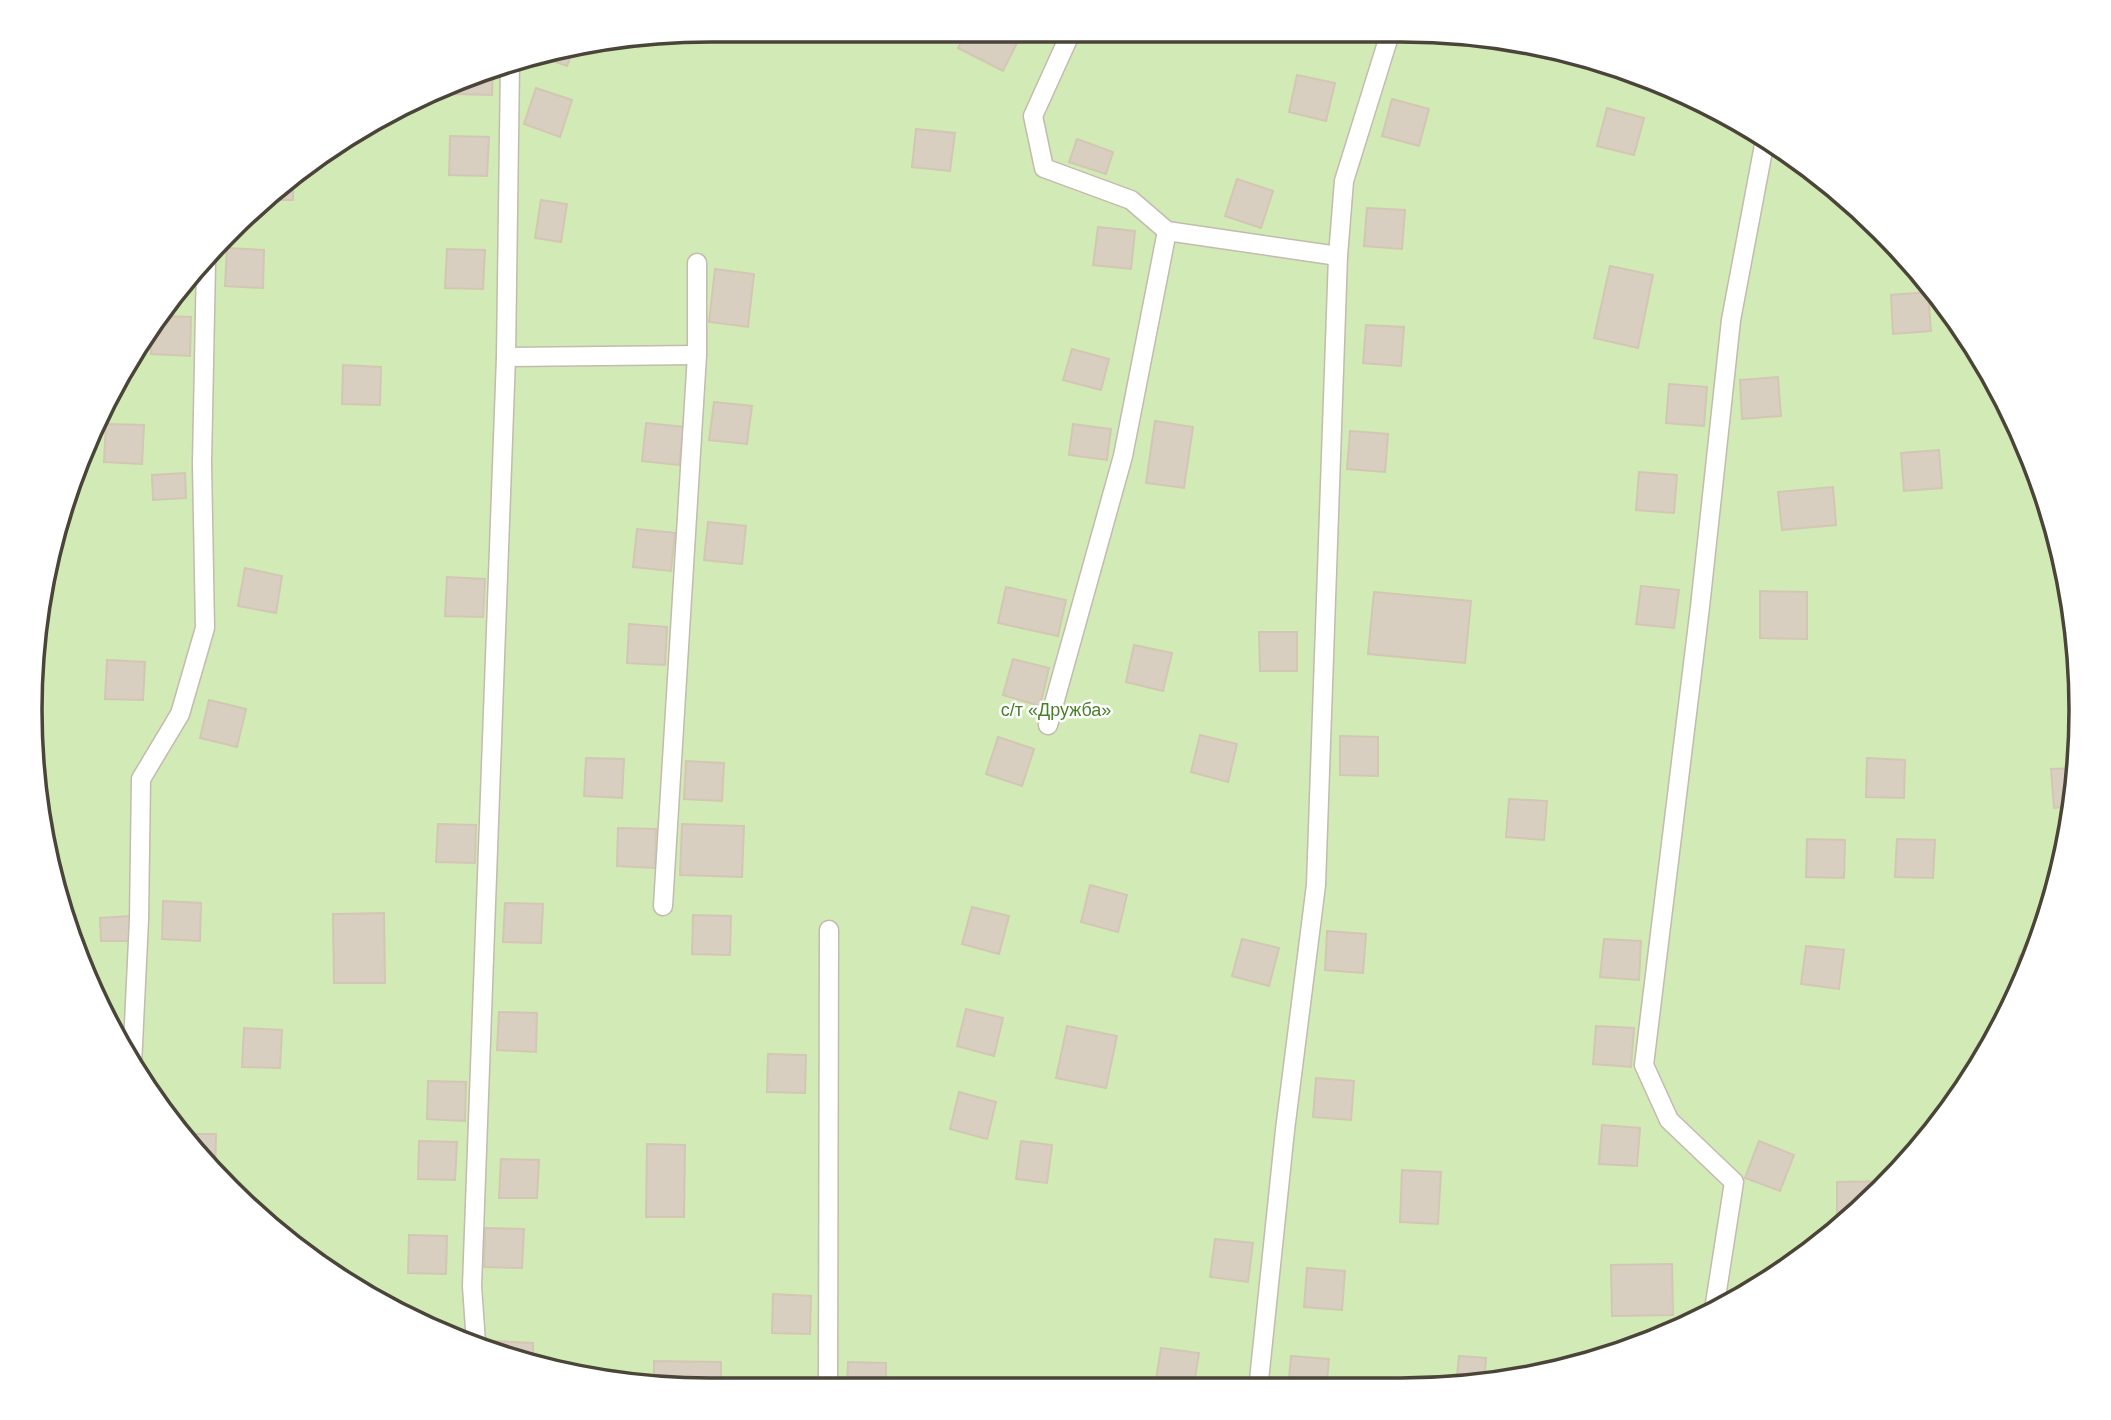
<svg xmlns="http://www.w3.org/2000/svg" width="2111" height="1420" font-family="Arial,sans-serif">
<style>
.green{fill:#d2eab5}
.building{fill:#d8cfc1;stroke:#d3c7b4;stroke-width:2}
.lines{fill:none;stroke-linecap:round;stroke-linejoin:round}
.service-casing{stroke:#c2bbae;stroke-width:21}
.service{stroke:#fff;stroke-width:18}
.labels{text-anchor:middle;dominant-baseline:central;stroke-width:5;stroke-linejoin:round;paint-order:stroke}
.park-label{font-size:18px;fill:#4a7f2a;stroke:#fff}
.rim{fill:none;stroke:#4b4439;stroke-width:3.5}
</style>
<rect width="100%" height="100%" fill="#f6f3ec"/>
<!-- green -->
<path class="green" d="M710,30H1401L1533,43L1702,100L1882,229L1966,332L2029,449L2068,577L2081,710L2068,842L2030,970L1967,1088L1882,1191L1779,1275L1662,1338L1534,1377L1401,1390H710L578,1377L409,1320L229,1191L121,1050L43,843L31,665L81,450L171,296L332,145L492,66Z"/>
<!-- building -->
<g class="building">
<path d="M967,30H1020L1023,31L1003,71L958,48Z"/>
<path d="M572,53L567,66L542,57Z"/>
<path d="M493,66L492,95L454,94V84Z"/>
<path d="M1297,75L1335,83L1326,121L1289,112Z"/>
<path d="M536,88L572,100L560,137L524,124Z"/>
<path d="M1392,99L1429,109L1419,146L1382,136Z"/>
<path d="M1607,108L1644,118L1634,155L1597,146Z"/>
<path d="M916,129L955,133L950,171L912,167Z"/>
<path d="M450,136L489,137L487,176L449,175Z"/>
<path d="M1077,139L1113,152L1106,174L1069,162Z"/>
<path d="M1237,179L1273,191L1261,228L1225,216Z"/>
<path d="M293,181V200H272Z"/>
<path d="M541,200L567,204L561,242L535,238Z"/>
<path d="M1367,208L1405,210L1402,249L1364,246Z"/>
<path d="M1098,227L1135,231L1131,269L1093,265Z"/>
<path d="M227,248L264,250L263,288L225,286Z"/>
<path d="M447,249L485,250L483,289L445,288Z"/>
<path d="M1610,266L1653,275L1638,348L1594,338Z"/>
<path d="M715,269L754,274L748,327L709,322Z"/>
<path d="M1928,292L1931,331L1893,334L1891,295Z"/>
<path d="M159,316L191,317L190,356L151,354L152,327Z"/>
<path d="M1366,325L1404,327L1401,366L1363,363Z"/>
<path d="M1072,349L1109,359L1101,390L1063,380Z"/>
<path d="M343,365L381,367L380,405L342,404Z"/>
<path d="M1778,377L1781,416L1742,419L1740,380Z"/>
<path d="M1669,384L1707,387L1704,426L1666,423Z"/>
<path d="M714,402L752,406L747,444L709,440Z"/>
<path d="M1155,421L1193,427L1184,488L1146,483Z"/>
<path d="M646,423L684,427L679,465L642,461Z"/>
<path d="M106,424L144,425L142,464L104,462Z"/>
<path d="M1073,424L1111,429L1107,460L1069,455Z"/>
<path d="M1350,431L1388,434L1385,472L1347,469Z"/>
<path d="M1939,450L1942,488L1904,491L1901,453Z"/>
<path d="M1639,472L1677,475L1674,513L1636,510Z"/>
<path d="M185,473L186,498L153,500L152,475Z"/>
<path d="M1833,487L1836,525L1782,530L1778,492Z"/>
<path d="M708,522L746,526L742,564L704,560Z"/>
<path d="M637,529L675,533L671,571L633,567Z"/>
<path d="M245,568L282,576L276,613L238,606Z"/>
<path d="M447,577L485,579L483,617L445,616Z"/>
<path d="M1641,586L1679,590L1674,628L1636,624Z"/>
<path d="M1006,587L1066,600L1058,636L998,623Z"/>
<path d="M1760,591L1807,592V639L1760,638Z"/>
<path d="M1374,592L1471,601L1465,663L1368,654Z"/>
<path d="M629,624L667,627L665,665L627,663Z"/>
<path d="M1259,632H1297V671H1260Z"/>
<path d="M1134,645L1172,653L1163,691L1126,682Z"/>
<path d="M1013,659L1049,668L1040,706L1003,695Z"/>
<path d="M107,660L145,662L143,700L105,699Z"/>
<path d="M209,700L246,709L237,747L200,738Z"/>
<path d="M1200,735L1237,744L1228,782L1191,772Z"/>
<path d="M1340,736L1378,737V776L1340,775Z"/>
<path d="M998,737L1034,749L1022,786L986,774Z"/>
<path d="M586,758L624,759L622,798L584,796Z"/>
<path d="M1867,758L1905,760L1904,798L1866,797Z"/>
<path d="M686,761L724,763L722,801L684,799Z"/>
<path d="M2076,768L2072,806L2054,808L2051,769Z"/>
<path d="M1509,799L1547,801L1544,840L1506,837Z"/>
<path d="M438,824L476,825L475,863L436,862Z"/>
<path d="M682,824L744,826L742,877L680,875Z"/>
<path d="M618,828L656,829L655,868L617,866Z"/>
<path d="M1807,839L1845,840L1844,878L1806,877Z"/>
<path d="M1897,839L1935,840L1933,878L1895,877Z"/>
<path d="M1090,885L1127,895L1118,932L1081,922Z"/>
<path d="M163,901L201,903L200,941L162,939Z"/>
<path d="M505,903L543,904L541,943L503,942Z"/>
<path d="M972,907L1009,916L999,954L962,944Z"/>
<path d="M384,913L385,983H334L333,914Z"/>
<path d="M693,915L731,916L730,955L692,954Z"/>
<path d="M130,916L131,941H101L100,918Z"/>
<path d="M1327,931L1366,934L1363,973L1325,970Z"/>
<path d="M1242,939L1279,948L1269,986L1232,976Z"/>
<path d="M1604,939L1641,941L1639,980L1600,977Z"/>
<path d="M1806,946L1844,950L1839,989L1801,984Z"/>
<path d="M966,1009L1003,1018L994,1056L957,1046Z"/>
<path d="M499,1012L537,1013L536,1052L497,1050Z"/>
<path d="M1067,1026L1117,1036L1106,1088L1056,1078Z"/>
<path d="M1596,1026L1634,1028L1631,1067L1593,1064Z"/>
<path d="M244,1028L282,1030L280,1068L242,1067Z"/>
<path d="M768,1054L806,1055L805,1093L767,1092Z"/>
<path d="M1316,1078L1354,1081L1351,1120L1313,1117Z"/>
<path d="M428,1081L466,1082L465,1121L427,1119Z"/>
<path d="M959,1092L996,1102L987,1139L950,1129Z"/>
<path d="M1602,1125L1640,1128L1637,1166L1599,1164Z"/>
<path d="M185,1134H216L215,1173Z"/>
<path d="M419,1141L457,1142L455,1180L418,1179Z"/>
<path d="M1021,1141L1052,1145L1047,1183L1016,1179Z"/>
<path d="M1759,1141L1794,1155L1780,1191L1745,1178Z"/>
<path d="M647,1144L685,1145L684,1217H646Z"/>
<path d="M501,1159L539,1160L537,1198H499Z"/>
<path d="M1402,1170L1441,1172L1438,1224L1400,1222Z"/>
<path d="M1890,1181L1882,1191L1837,1228V1182Z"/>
<path d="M485,1228L524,1229L522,1268L484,1267Z"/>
<path d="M409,1235L447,1236L446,1274L408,1273Z"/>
<path d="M1215,1239L1253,1243L1248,1282L1210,1277Z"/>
<path d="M1672,1264L1673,1315L1612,1316L1611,1265Z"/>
<path d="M1307,1268L1345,1271L1342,1310L1304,1307Z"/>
<path d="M773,1294L811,1296L810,1334L772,1333Z"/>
<path d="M495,1341L533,1343V1362L495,1349Z"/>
<path d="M1161,1348L1199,1353L1193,1390L1155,1386Z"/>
<path d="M1291,1356L1329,1359L1326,1390H1288Z"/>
<path d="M1459,1356L1486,1358L1484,1382L1456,1385Z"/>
<path d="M654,1361L721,1362V1390L654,1385Z"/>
<path d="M848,1362L886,1363V1390H847Z"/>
</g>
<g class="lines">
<defs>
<g id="service">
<path d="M1072,30L1033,116L1044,168L1131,200L1167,231L1338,256"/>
<path d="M506,357L697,355"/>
<path d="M1048,725L1123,456L1167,231"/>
<path d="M663,906L697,355V263"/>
<path d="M2028,961V973"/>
<path d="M132,1065L139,920L141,779L180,714L205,628L202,463L206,262"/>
<path d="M1714,1310L1734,1182L1669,1120L1644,1065L1700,607L1731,320L1764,145"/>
<path d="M476,1343L472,1286L506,357L510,63"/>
<path d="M828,1390L829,930"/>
<path d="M1258,1390L1285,1130L1316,885L1338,256L1344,181L1391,30"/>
</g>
</defs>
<!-- service casing -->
<use href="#service" class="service-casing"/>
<!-- service -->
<use href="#service" class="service"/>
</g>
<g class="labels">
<!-- park labels -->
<g class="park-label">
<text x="1056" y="710">с/т «Дружба»</text>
</g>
</g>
<!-- crop -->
<path d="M0 0H2111V1420H0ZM710 42H1401A668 668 0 0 1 2069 710V710A668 668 0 0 1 1401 1378H710A668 668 0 0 1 42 710V710A668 668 0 0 1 710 42Z" fill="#fff" fill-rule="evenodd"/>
<path class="rim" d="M710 42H1401A668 668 0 0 1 2069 710V710A668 668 0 0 1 1401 1378H710A668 668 0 0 1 42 710V710A668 668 0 0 1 710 42Z"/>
</svg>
